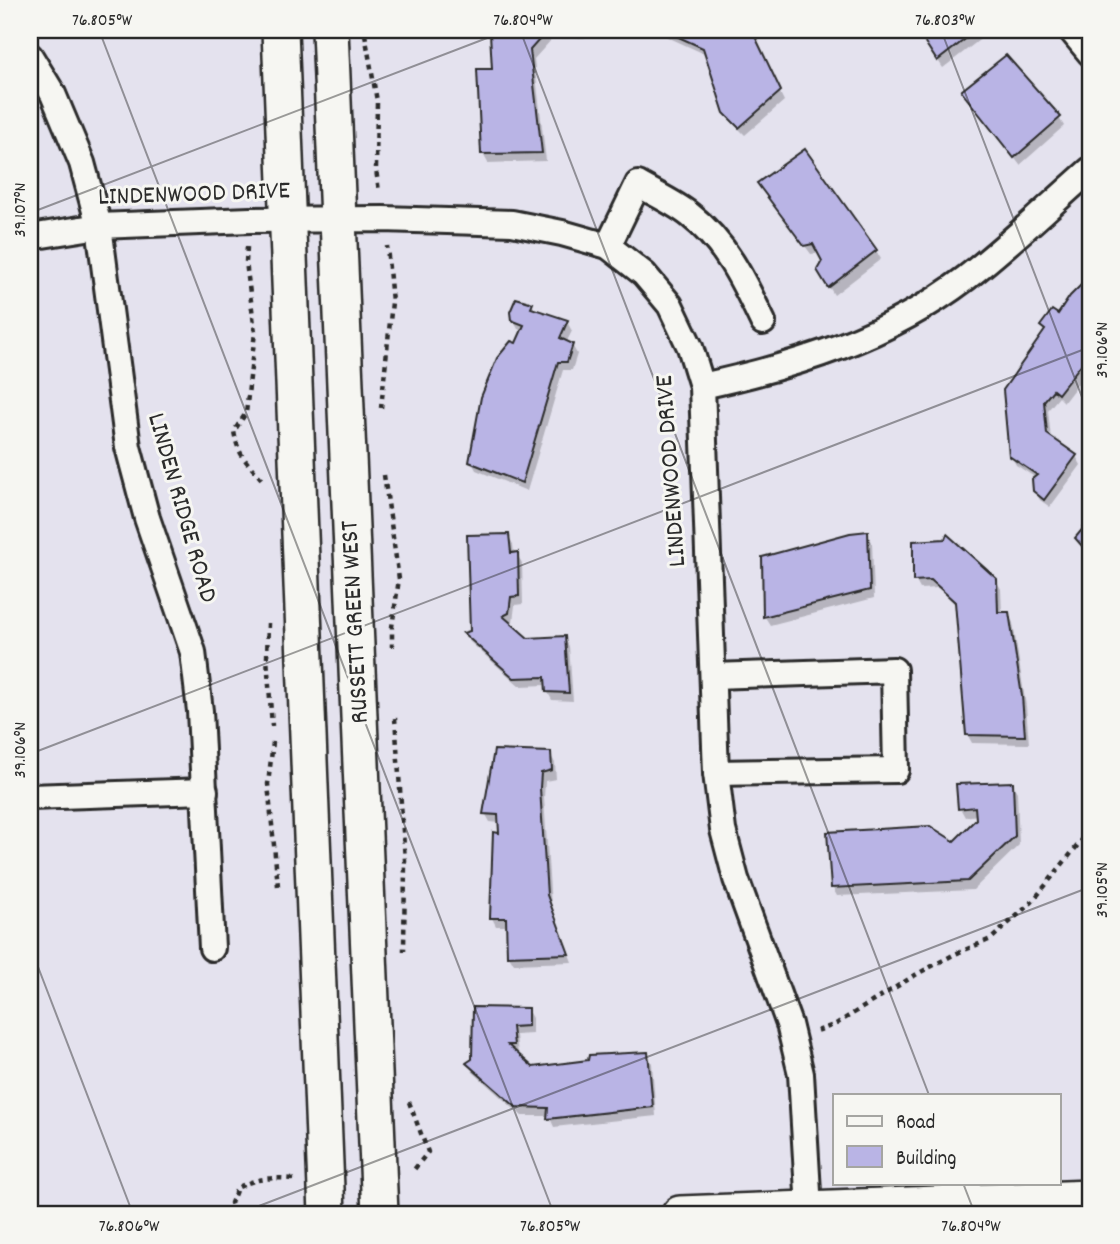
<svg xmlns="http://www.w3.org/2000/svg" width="1120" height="1244" font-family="Dekko,sans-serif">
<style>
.shadow{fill:#0003}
.building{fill:#b9b4e5;stroke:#2b2b2b;stroke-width:2}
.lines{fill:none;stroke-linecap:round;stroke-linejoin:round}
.street-casing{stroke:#2b2b2b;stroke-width:30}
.secondary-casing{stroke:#2b2b2b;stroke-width:40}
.path{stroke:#2b2b2b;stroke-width:4.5;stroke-dasharray:5 5;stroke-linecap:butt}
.street{stroke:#f6f6f2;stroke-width:24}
.secondary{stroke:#f6f6f2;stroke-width:35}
.ticks{fill:none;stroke:#2b2b2b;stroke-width:2;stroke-opacity:0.45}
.labels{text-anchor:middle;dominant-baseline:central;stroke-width:6;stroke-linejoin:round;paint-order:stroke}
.street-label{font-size:26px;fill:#2b2b2b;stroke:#f6f6f2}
.neatline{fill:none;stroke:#2b2b2b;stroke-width:2.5}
.ticks-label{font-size:18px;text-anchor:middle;fill:#2b2b2b}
</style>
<rect width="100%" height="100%" fill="#e4e2ee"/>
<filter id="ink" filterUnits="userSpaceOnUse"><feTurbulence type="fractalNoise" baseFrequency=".0143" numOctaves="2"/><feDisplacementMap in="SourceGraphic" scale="14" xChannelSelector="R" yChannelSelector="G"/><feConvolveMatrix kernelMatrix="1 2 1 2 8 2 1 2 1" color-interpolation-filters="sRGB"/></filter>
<g filter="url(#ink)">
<!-- shadow -->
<g class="shadow">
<path d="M495,30H601V37L552,39L534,59L546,161L488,163L483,154L494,71L492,34Z"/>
<path d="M660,30H749L784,101L745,135L731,121L726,112L707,55L663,35Z"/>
<path d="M918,30H984L987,34L943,68Z"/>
<path d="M969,100L1059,118L1064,126L1020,165Z"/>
<path d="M765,192L876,251L881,259L834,295L819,270L824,261L819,253L811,254Z"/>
<path d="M1086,282L1090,285V368L1064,402L1059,397L1048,410L1051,439L1076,456L1081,465L1050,507L1040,500L1035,491L1036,478L1016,465L1011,456L1045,332L1042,326L1058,316Z"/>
<path d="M532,304L536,312L567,322L572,331L566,343L572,345L577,354L572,370H563L527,491L476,470L471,461L523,331L518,329L513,320Z"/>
<path d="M867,533L872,542L874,598L770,625L765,617L763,558Z"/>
<path d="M508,536L513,544L514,554H517L522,563L523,604L515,605L513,622L509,623L527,639L564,638L569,646L573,701L552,700L547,691V685L520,686L470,642L465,634L471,632Z"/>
<path d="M915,543L996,580L1001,589L1002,614H1008L1013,623L1026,706L1029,744L972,743L967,734L957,606L938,588L920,589L915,580Z"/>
<path d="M550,754L555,763L556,779L545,781L544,798L551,906L572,962L514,964L509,956L508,926H496L492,918L501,835L500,823L490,822L485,813Z"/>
<path d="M1012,784L1017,792L1019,845L973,890L837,896L832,887L955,843L977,820V815L965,817L960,808Z"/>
<path d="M527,1009L532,1018V1034L516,1035L518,1054H515L533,1068L647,1054L652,1063L656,1116L554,1127L549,1116H522L473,1072L468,1064Z"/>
</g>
<!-- building -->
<g class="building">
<path d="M493,30H571L547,31L530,50L542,153L481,154L477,69H492L490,33Z"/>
<path d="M663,30H752L781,91L739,128L724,113L703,48Z"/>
<path d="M917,30H977L937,61Z"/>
<path d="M1006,55L1061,117L1014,158L961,91Z"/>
<path d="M805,149L877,250L828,288L817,270L822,261L813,244L804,246L757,183Z"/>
<path d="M1086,280L1090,283V353L1058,394L1053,390L1044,401L1047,434L1077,455L1044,500L1033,491L1032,479L1037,475L1009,456L1003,390L1045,330L1040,326L1052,310L1058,314L1070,296Z"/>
<path d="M516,298L533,303L531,308L568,320L560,338L573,344L567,362H558L522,483L469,462L481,397L497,358L511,341L516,343L524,325L511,320L510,312Z"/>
<path d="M1090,520V555L1075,538Z"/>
<path d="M868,531L870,590L763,617L762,557L850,533Z"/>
<path d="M509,534L511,553L518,552L519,596L511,597L509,613L503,616L528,638L565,636L569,693L546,692L545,677L514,678L463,633L470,631L467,535Z"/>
<path d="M947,534L997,579L998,612H1009L1022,696L1025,736L966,735L955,602L931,580L913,581V541L945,539Z"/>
<path d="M494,750L551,752L552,770L541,773L540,788L547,895L569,954L507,956L506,918H490L493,832L499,833L498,815L483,814Z"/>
<path d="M1013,782L1015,836L968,881L831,888L827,832L930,826L954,841L976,819L975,807L958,809L956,784Z"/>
<path d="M473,1007L528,1008V1026L512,1027L514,1045H508L533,1067L588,1060L589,1055L648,1052L653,1107L547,1119L548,1108L516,1107L466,1063L472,1059Z"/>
</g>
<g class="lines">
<defs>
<g id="street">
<path d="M1071,30L1090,53"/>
<path d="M30,56L53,94L82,163L99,226L128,447L147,518L193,652L200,711L212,948"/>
<path d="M30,237L99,226L250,220L383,219L512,223L562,233L608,246L644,274L670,305L690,347L702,386L716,773L723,830L736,879L789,1024L801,1074L809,1209"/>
<path d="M608,246L638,184C655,194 675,203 690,215C726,243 744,282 763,322"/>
<path d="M702,386C795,366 889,337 966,278C1009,245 1049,206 1090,170"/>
<path d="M713,676L894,670L896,770L716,773"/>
<path d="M30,797L205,791"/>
</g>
<g id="secondary">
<path d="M280,30L327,1214"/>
<path d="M330,30L380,1214"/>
<path d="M680,1214L1090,1198"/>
</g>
</defs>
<!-- street casing -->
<use href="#street" class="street-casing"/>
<!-- secondary casing -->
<use href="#secondary" class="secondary-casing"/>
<!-- path -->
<g class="path">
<path d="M365,34L377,101L376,169L379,192"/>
<path d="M247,247L246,262L255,332L246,413L234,431C238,458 249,463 264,482"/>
<path d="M381,408L392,302L387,246"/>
<path d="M384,475L399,579L392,627V647"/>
<path d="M268,623L267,658L272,726"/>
<path d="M395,718L405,860L404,951"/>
<path d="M273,742L268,784L278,886"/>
<path d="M817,1031L836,1024L917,974L955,954L991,939L1032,902L1090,830"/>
<path d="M409,1102L428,1152L412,1172"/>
<path d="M235,1214L231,1203L237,1188C256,1178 271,1177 292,1179L291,1178"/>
</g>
<!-- street -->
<use href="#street" class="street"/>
<!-- secondary -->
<use href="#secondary" class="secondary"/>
</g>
</g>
<!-- ticks -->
<path class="ticks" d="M99,30L554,1214M520,30L929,1095M941,30L1090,418M30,213L508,30M30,754L1090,347M30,946L133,1214M963,1183L975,1214M238,1214L1090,887"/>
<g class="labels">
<!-- street labels -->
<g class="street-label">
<text transform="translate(194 195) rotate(-2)">LINDENWOOD DRIVE</text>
<text transform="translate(672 471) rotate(-94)">LINDENWOOD DRIVE</text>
<text transform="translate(181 508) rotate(74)">LINDEN RIDGE ROAD</text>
<text transform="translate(356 622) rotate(-93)">RUSSETT GREEN WEST</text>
</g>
</g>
<!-- margin -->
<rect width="1120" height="1244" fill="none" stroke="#f6f6f2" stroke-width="77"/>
<!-- legend -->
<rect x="833" y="1094" width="228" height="91" fill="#f6f6f2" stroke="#a5a5a2" stroke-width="2"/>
<rect x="847" y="1116" width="35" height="10" fill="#f6f6f2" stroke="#a5a5a2" stroke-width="2"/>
<text x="896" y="1128" font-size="21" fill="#2b2b2b">Road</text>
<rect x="847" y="1146" width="35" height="21" fill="#b9b4e5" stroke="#a5a5a2" stroke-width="2"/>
<text x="896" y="1164" font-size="21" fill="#2b2b2b">Building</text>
<rect x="38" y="38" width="1044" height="1168" class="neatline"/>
<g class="ticks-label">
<text x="102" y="25">76.805°W</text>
<text x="523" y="25">76.804°W</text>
<text x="945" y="25">76.803°W</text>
<text transform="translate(19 210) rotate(-90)" y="6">39.107°N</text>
<text transform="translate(1101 350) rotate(-90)" y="6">39.106°N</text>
<text transform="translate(19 750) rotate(-90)" y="6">39.106°N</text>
<text transform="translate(1101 890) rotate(-90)" y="6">39.105°N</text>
<text x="129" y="1231">76.806°W</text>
<text x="550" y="1231">76.805°W</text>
<text x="971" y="1231">76.804°W</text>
</g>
</svg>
